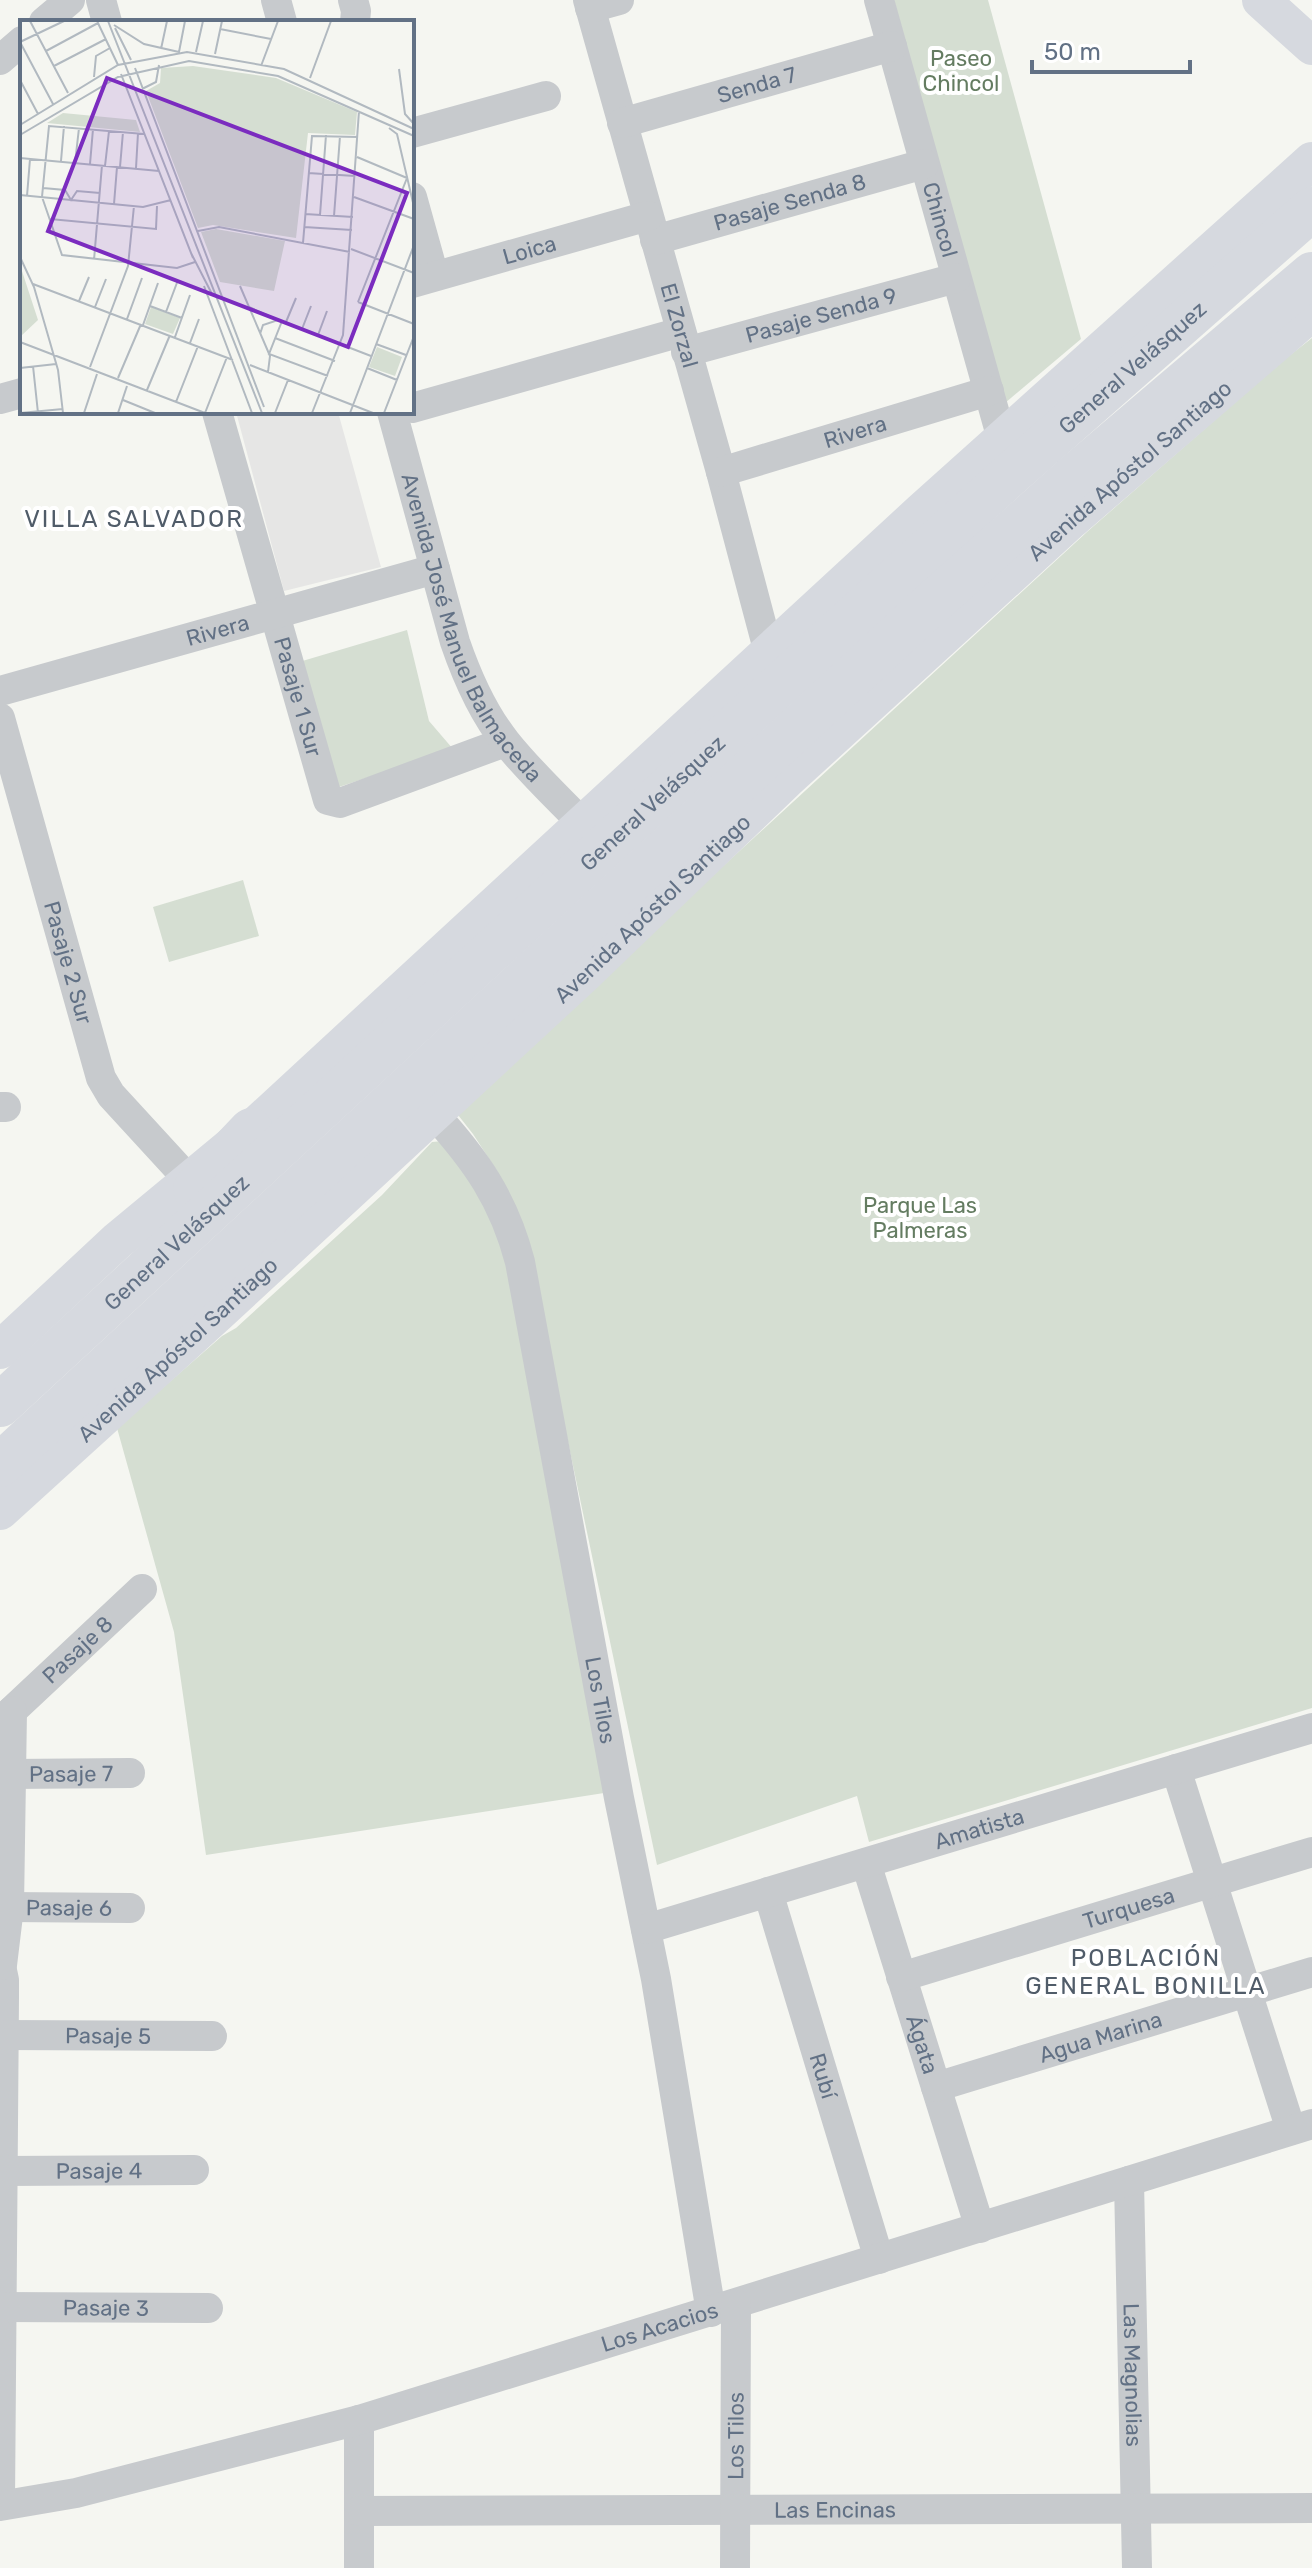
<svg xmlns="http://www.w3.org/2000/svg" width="1312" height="2568" font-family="Rubik,sans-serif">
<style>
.built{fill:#e6e6e5}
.green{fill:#d5ded2}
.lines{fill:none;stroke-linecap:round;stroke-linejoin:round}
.minor{stroke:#c7cacd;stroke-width:30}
.major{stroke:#d6d9df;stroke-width:38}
.highway{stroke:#d6d9df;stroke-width:44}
.labels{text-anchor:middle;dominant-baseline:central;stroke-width:8;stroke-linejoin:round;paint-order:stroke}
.park-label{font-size:22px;fill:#647c61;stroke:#fff}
.street-label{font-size:22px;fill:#627185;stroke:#fff}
.neighbourhood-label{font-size:24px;letter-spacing:2px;fill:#505c69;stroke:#fff}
.inset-road{fill:none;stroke:#b1b9c0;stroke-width:2}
.view{fill:#7b2cbf;fill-opacity:0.15;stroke:#7b2cbf;stroke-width:4}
.inset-edge{fill:none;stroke:#627185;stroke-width:4}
</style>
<rect width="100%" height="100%" fill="#f5f6f1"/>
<!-- built -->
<path class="built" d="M236,412H338L381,567L284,591Z"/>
<!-- green -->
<g class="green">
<path d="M894,0H988L1081,339L1005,403Z"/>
<path d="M1312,338V1708L869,1842L857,1796L657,1865L547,1342L497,1171L473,1134L451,1106L622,959L1088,531L1280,363Z"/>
<path d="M407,630L429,721L453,749L339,787L299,662Z"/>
<path d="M243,880L259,936L169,962L153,907Z"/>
<path d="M443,1141L477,1182L503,1246L604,1793L206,1855L174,1632L117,1428L222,1336L236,1328L382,1195L432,1142Z"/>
</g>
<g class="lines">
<!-- minor -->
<g class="minor">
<path d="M101,0L107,22"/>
<path d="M276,0L282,22"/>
<path d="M353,0L356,11L355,22"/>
<path id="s1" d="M588,0L721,472L769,653"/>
<path id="s2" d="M879,0L1002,439"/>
<path d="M590,8L619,0"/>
<path d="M44,22L70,0"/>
<path d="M0,60L22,41"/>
<path id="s3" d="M622,123L892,46"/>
<path d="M412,133L546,96"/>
<path d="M412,197L434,276"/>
<path id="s4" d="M655,240L924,164"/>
<path id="s5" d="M412,283L648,216"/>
<path id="s6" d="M686,352L956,278"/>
<path d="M0,399L22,393"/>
<path d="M412,408L681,332"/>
<path id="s7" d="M217,412L328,800L340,803L505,742"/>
<path id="s8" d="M392,412L455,642C467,677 482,712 506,742C529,771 557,797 583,824"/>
<path id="s9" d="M721,472L989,391"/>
<path id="s10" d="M0,691L435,569"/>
<path id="s11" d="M0,718L101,1078L111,1095L189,1180"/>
<path d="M0,1107H6"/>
<path id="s12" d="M433,1113C476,1160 504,1200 520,1262L619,1798L656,1979L711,2312"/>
<path id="s13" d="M0,1722L142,1589"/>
<path d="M1176,1769L1291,2130"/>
<path id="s14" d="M11,1774L130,1773"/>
<path id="s15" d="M866,1863L980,2228"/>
<path id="s16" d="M768,1892L879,2259"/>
<path id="s17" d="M9,1907L130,1908"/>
<path id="s18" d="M646,1929L1312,1728"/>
<path d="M0,1961L4,1980V1997L0,2502"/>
<path d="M2,1965L9,1907L12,1711"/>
<path id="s19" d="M901,1977L1312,1852"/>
<path id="s20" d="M4,2035L212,2036"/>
<path id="s21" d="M936,2087L1312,1972"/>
<path id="s22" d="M3,2171L194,2170"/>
<path id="s23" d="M1129,2181L1137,2568"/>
<path id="s24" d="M2,2307L208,2308"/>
<path d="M359,2420V2568"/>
<path id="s25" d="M0,2506L76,2493L359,2420L1312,2124"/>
<path id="s26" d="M359,2511L1312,2508"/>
<path id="s27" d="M735,2568L736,2304"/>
</g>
<!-- major -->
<g class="major">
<path d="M1261,0L1312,46"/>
<path d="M0,1350L117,1241L251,1130L921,512L1312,161"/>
<path id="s28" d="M0,1511L218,1313L583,975L786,780L1071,520L1312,312"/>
</g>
<!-- highway -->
<g class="highway">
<path d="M195,1189L251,1130"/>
<path id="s29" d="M0,1405L822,646L1012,473L1312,209"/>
<path d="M0,1465L930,605L1079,472L1312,274"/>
</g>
</g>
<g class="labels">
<!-- park labels -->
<g class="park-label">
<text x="961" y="58">Paseo<tspan x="961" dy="25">Chincol</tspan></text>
<text x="920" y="1205">Parque Las<tspan x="920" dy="25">Palmeras</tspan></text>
</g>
<!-- street labels -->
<g class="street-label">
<text stroke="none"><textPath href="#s3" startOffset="140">Senda 7</textPath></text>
<text stroke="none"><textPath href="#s4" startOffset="140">Pasaje Senda 8</textPath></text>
<text stroke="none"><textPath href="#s2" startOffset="228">Chincol</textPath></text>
<text stroke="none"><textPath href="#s5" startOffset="122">Loica</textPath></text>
<text stroke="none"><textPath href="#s6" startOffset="140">Pasaje Senda 9</textPath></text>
<text stroke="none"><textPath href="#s1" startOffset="338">El Zorzal</textPath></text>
<text stroke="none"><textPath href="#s29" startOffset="1536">General Velásquez</textPath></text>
<text stroke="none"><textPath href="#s9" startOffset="140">Rivera</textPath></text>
<text stroke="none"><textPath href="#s28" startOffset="1536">Avenida Apóstol Santiago</textPath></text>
<text stroke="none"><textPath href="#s8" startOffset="232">Avenida José Manuel Balmaceda</textPath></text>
<text stroke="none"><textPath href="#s10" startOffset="226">Rivera</textPath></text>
<text stroke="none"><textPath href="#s7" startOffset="296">Pasaje 1 Sur</textPath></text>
<text stroke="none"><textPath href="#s29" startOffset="888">General Velásquez</textPath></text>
<text stroke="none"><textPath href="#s28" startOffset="888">Avenida Apóstol Santiago</textPath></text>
<text stroke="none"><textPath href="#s11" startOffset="254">Pasaje 2 Sur</textPath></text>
<text stroke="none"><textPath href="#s29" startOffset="240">General Velásquez</textPath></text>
<text stroke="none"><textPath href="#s28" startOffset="240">Avenida Apóstol Santiago</textPath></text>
<text stroke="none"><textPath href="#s13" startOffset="106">Pasaje 8</textPath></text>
<text stroke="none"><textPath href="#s12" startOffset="620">Los Tilos</textPath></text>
<text stroke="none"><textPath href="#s14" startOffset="60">Pasaje 7</textPath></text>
<text stroke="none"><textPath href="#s18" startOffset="348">Amatista</textPath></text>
<text stroke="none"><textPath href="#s17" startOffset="60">Pasaje 6</textPath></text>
<text stroke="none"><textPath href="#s19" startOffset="238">Turquesa</textPath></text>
<text stroke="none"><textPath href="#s20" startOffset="104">Pasaje 5</textPath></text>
<text stroke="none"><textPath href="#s21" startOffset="172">Agua Marina</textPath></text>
<text stroke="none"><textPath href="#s15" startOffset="190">Ágata</textPath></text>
<text stroke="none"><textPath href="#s16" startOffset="192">Rubí</textPath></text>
<text stroke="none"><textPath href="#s22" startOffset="96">Pasaje 4</textPath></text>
<text stroke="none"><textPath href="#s24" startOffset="104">Pasaje 3</textPath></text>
<text stroke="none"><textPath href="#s25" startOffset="684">Los Acacios</textPath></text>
<text stroke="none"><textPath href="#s23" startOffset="194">Las Magnolias</textPath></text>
<text stroke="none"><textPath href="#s27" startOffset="132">Los Tilos</textPath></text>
<text stroke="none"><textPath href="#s26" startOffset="476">Las Encinas</textPath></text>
</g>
<!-- neighbourhood labels -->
<g class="neighbourhood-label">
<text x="134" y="519">VILLA SALVADOR</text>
<text x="1146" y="1958">POBLACIÓN<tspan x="1146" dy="28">GENERAL BONILLA</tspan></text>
</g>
</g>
<!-- overview -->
<g transform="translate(20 20)">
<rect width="394" height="394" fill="#f5f6f1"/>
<path d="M173,46L256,58L337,92L335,115L288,113L276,218L193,205L178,208L126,71L140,63L141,48ZM43,93L116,100L120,112L27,103ZM196,209L265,221L254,271L200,262L181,212ZM0,245L18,300L0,317ZM131,287L160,298L153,314L125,304ZM357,327L382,337L375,356L349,347Z" fill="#d5ded2"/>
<path class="inset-road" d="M10,1L48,73M77,1L98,45M88,1L242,393M94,5L124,24L159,32L165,1M95,8L111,40M200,9L251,19M0,22L33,84M0,22L44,1M141,29L147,1M26,31L78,3M176,32L183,1M195,34L202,1M34,46L86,19M241,46L258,1M115,48L244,387M379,49L385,94L394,104M101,54L173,238M74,57L76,36L90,28M290,58L311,1M0,60L18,94M122,69L136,62L139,45M0,105L98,45L167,32L264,49L394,109M369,108L377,114L394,187M124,114L29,106L22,177L42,235L157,248L175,242M0,115L98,57L169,41L258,56L394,116M337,137L387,158M0,138L139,151M41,141L44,106M55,143L59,108M70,144L73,109M85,146L89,111M100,147L103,112M116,148L118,113M288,153L335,156M23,168L45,170L51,180L57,171L80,173M0,175L123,187L151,180M7,176L10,139M334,177L394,199M94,184L97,147M285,194L333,197M300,195L306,115M314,196L320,116M30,199L136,209L137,186M284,207L332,210M178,211L199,207L330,232M283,223L292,116L338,117M331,229L394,253M171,233L192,274M0,237L14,267L38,350L43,393M74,240L82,145M13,264L213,340M184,266L232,393M220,266L250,336L248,352M59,281L69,257M338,282L387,158M338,282L394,304M130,286L162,298M75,287L86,259M229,287L258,300M146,292L158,260M107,299L122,258M262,301L249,334L308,356M266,302L276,278M123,305L138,263M282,309L291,286M240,314L243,305L258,300L351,336M298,315L307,291M155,317L170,275M255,318L315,341M0,322L185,393M170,323L179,299M356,324L386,335M230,345L353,393M13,346L18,393M70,347L108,246L114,186M0,348L36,344M347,348L377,360M98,358L121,304M127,370L150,315M103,380L135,393M156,382L178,326M0,393L43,389M64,393L77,354M98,393L107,366M185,393L207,337M255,393L268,360M292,393L323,315L339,91M330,393L394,225M364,393L394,316"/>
<path class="view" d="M87,58L387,173L328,327L28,211Z"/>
<rect width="394" height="394" class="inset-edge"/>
</g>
<!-- scale -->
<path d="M1032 60v12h158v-12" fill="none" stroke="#627185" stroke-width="4"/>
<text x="1044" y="60" font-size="24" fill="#627185" stroke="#ffffff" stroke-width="6" paint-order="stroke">50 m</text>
</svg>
